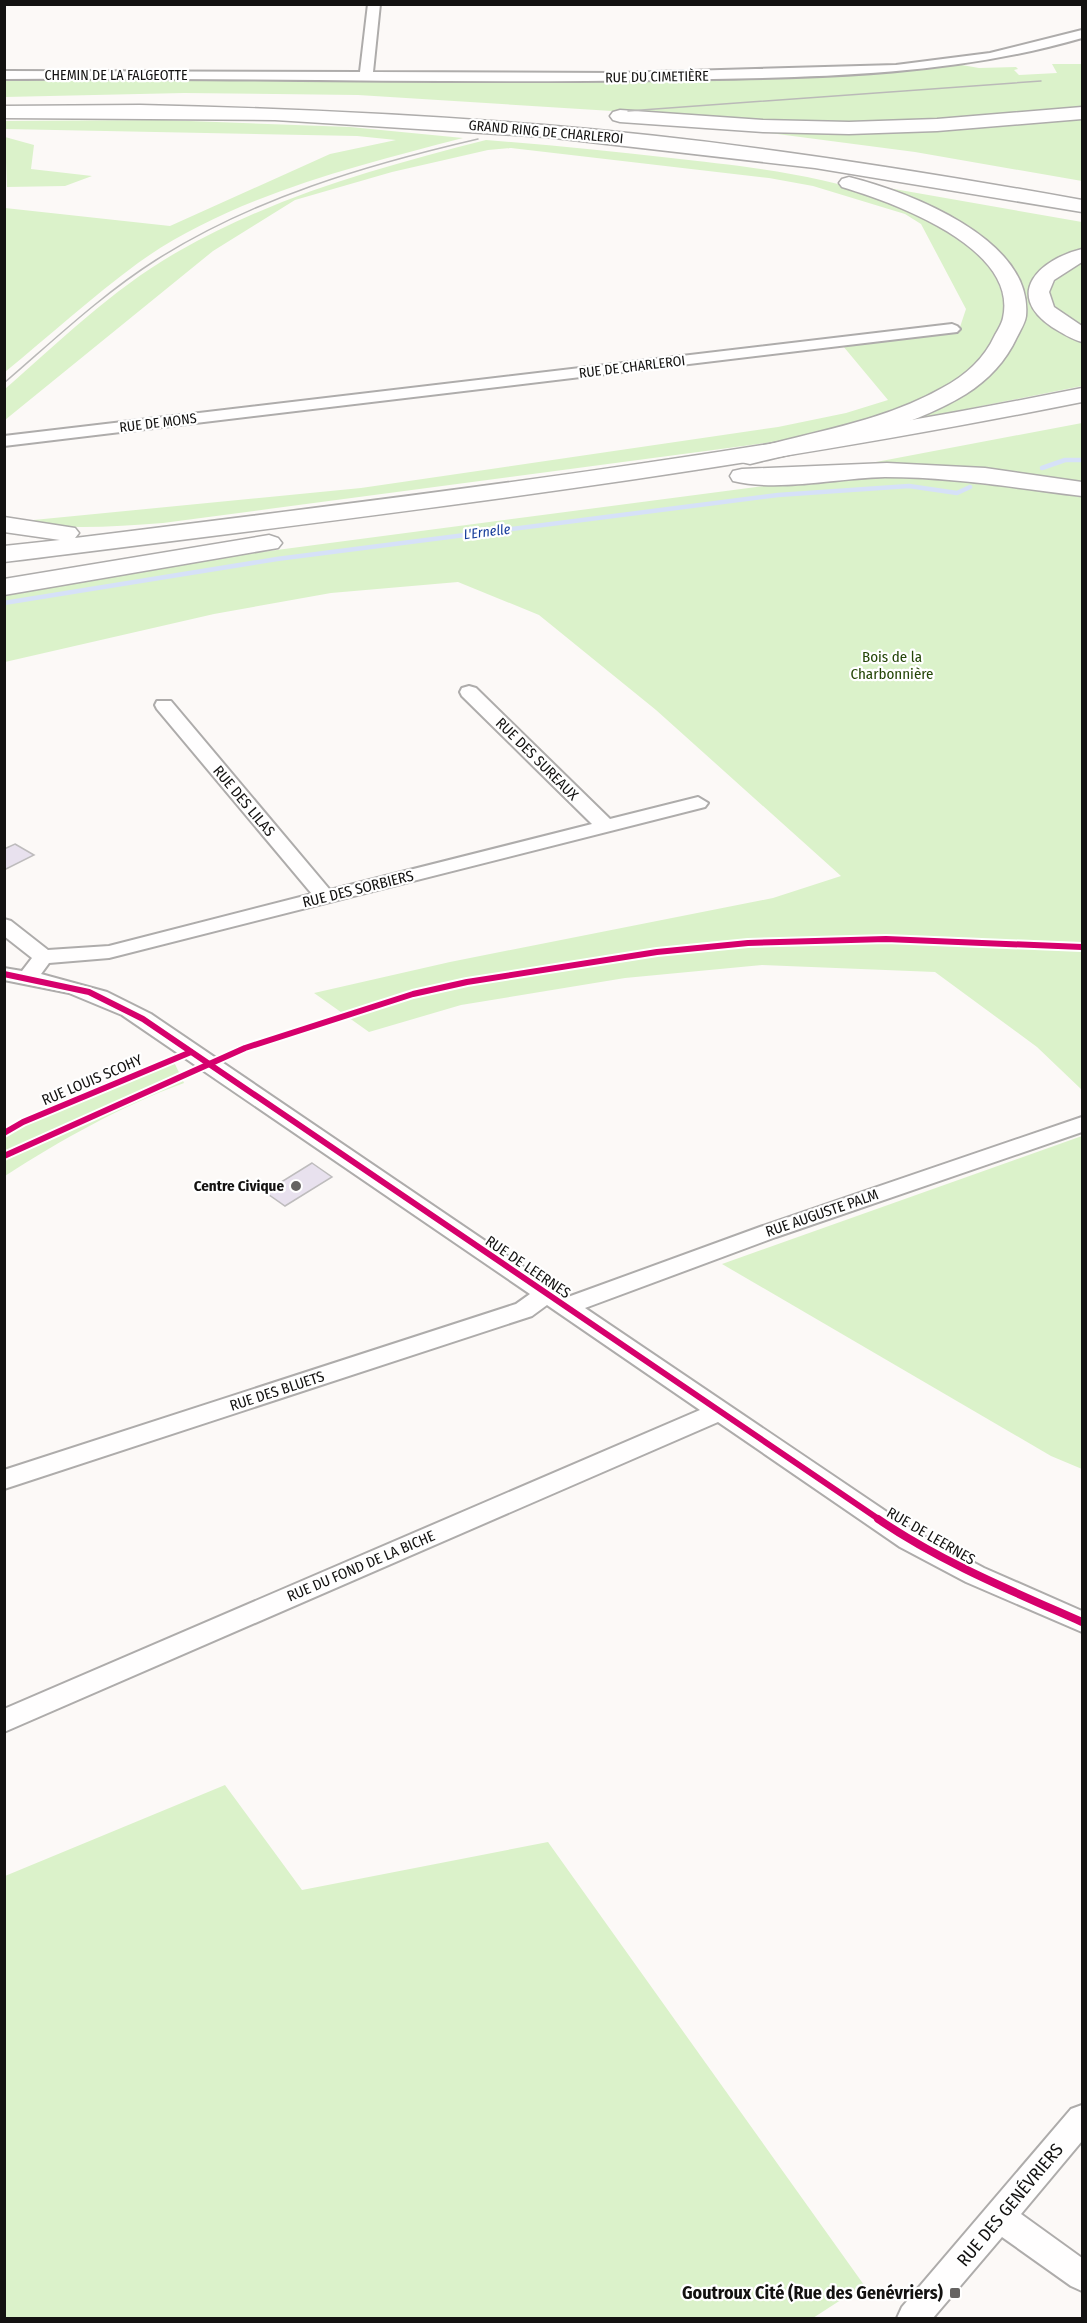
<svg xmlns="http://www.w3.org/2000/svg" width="1087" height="2323" font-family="'Fira Sans Condensed',sans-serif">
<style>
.green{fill:#dbf2ca}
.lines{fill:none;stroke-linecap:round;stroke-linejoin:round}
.stream{stroke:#d6e1f8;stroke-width:4.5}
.building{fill:#e8e1ee;stroke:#bebcbd;stroke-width:1.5}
.minor-casing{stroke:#aeacab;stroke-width:4}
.trunk-casing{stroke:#aeacab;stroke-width:3}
.motorway-casing{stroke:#aeacab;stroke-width:3}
.minor{fill:#fffefe;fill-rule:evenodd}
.trunk{fill:#fffefe;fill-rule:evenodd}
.motorway{fill:#fffefe;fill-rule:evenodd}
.tram{stroke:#bab9b8;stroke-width:1.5}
.cycleway-far1-casing{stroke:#fff;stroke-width:10}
.cycleway-casing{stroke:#fff;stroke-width:11}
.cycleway-far1{stroke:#d6006c;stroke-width:6}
.cycleway{stroke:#d6006c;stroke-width:8}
.poi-dot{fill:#656362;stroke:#fff;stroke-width:2}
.labels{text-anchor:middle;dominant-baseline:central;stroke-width:4.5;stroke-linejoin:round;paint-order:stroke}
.far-street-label{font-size:14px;fill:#131211;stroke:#fff}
.far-water-label{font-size:14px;font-style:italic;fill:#153b9a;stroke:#fff}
.park-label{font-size:15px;fill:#244607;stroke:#fff}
.street-label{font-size:15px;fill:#131211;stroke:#fff}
.poi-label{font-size:15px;font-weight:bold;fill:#131211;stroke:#fff;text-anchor:end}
.near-street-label{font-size:18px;fill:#131211;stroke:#fff}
.near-poi-label{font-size:18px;font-weight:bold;fill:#131211;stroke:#fff;text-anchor:end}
</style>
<rect width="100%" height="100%" fill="#fcf9f7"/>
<!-- green -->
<g class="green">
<path d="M956,64L979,68L1016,67L1018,69L1014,70L1019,75L1057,73L1052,64H1082V108L983,119L838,125L358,95L184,93L5,97L4,77L437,80Z"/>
<path d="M1082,115V181L915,152L739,129L964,126Z"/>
<path d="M163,120L350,127L463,138C355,166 230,197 138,263C92,297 49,336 5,372V208L170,226L330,154L396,140L357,136L5,129V121Z"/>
<path d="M5,137L34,145L31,169L92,176L65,186L7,187Z"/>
<path d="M486,140C548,145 610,151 671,158C775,170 919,182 989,268C1003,285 1010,315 998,336C952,409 858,424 780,441L163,523C112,527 63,530 13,522L361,488L778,427L846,413L888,400L843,346L958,333L966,309L921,224L905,214L813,186L769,178L511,148L488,150L392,172L295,200L213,251L5,420V389C60,341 115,287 179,251C275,196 380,167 486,140Z"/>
<path d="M860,183L1082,222V251L1066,256L1036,278L1070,334L1082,339V386L891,424L939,406L1017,336L992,250Z"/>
<path d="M1082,260V328C1039,307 1040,280 1082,260Z"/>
<path d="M1082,423V485L1025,477L855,466Z"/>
<path d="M874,476L998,484L1082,497V1090L1037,1047L935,972L762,965L625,978L461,1005L369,1032L314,993L450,962L773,898L841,876L656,710L539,615L458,582L331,593L214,614L5,662V594L170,564L809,480Z"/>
<path d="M174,1062L184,1083C121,1106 61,1140 5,1176V1129L23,1119Z"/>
<path d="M1082,1136V1469L1051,1456L722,1264Z"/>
<path d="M225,1785L302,1890L548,1842L864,2285L813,2318H5V1876Z"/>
</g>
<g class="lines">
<!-- stream -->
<g class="stream">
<path d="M1042,468L1065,460H1082"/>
<path d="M4,603L277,559L778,495L909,486L957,493L970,487"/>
</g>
</g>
<!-- building -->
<g class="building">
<path d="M15,844L34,855L4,870V849Z"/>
<path d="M312,1163L332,1177L285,1206L265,1192Z"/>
</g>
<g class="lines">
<defs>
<g id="minor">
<path d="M368,4H380L373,72L618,73L896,65L990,53L1082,30V38C945,78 804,77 662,80C443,84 224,77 4,79V71L360,72Z"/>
<path d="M952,324L957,326L960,329L957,332L4,446V436Z"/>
<path d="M469,686L476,688L610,819L698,797L708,803L705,807L109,958L49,963L41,974L107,992L151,1014L568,1297L760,1227L1082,1117V1132L776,1237L585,1308L918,1533L984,1568L1082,1611V1632L966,1582L900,1547L718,1422L4,1732V1709L700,1410L547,1305L532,1316L4,1489V1470L516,1304L530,1294L122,1015L69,993L4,980V968L22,971L32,958L4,936V919L11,921L48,950L109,946L312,894L157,709L155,705L157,701H171L330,890L592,824L462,696L460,692L462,688Z"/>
<path d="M1082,2105V2141L1021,2214L1082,2258V2291L1071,2286L1002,2237L933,2318H897L902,2307L1071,2109Z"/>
</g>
<g id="trunk">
<path d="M1082,388V402C725,474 365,517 4,562V546L60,540L4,532V517L75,528L79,533L75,538C413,496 749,455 1082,388Z"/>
<path d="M269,535L278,538L282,543L278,548L4,595V579Z"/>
</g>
<g id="motorway">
<path d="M140,105C275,108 409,114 544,125C725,140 904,168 1082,200V212L815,168L546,137L275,120L4,118V106Z"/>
<path d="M1082,107V119L937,131L849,134L763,132L620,122L613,120L610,116L613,112L620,110L763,120L849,122L937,119Z"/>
<path d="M849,177C909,192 1033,239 1026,316C1025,323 1020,331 1017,337C1006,361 988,380 966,394C902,433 822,446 750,464L741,462L738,457L741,452C809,432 880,423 942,388C965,376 984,359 995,335C998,330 1002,323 1003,318C1019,247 892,202 842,187L839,183L842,179Z"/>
<path d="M1082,249V262L1054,280L1049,292L1054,307L1082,326V342C1071,339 1062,333 1052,327C1003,294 1040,259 1082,249Z"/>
<path d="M887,463L985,468L1082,482V496C1017,488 952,477 885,477C838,478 779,492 733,481L730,476L733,471L742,469Z"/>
</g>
</defs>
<!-- minor casing -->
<use href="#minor" class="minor-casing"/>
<!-- trunk casing -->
<use href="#trunk" class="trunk-casing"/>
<!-- motorway casing -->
<use href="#motorway" class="motorway-casing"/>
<!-- minor -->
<use href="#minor" class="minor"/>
<!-- trunk -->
<use href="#trunk" class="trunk"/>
<!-- motorway -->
<use href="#motorway" class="motorway"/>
<!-- tram -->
<g class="tram">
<path d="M628,111L1041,81"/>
<path d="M4,383C53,341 101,295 156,260C254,198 366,165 478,139"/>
</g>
<defs>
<g id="cycleway-far1">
<path d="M4,974L89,992L143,1019L880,1520"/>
<path d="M4,1133L23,1122L191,1052"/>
<path d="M4,1156L245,1048L413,994L467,982L657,952L748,943L886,939L1082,947"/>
</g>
<path id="cycleway" d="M878,1519C941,1562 1012,1591 1082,1622"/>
</defs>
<!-- cycleway-far1 casing -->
<use href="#cycleway-far1" class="cycleway-far1-casing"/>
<!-- cycleway casing -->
<use href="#cycleway" class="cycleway-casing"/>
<!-- cycleway-far1 -->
<use href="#cycleway-far1" class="cycleway-far1"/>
<!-- cycleway -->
<use href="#cycleway" class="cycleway"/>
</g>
<!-- markers -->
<g class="poi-dot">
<circle cx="296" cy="1186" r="6"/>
<rect x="949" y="2287" width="12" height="12" rx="3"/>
</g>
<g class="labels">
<!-- far-street labels -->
<g class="far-street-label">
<text x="116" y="75">CHEMIN DE LA FALGEOTTE</text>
<text transform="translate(657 77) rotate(-1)">RUE DU CIMETIÈRE</text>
<text transform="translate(546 132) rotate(5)">GRAND RING DE CHARLEROI</text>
<text transform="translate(632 367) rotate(-7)">RUE DE CHARLEROI</text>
<text transform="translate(158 423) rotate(-7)">RUE DE MONS</text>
</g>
<!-- far-water labels -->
<g class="far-water-label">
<text transform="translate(487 532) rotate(-7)">L'Ernelle</text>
</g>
<!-- park labels -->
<g class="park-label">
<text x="892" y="657">Bois de la<tspan x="892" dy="17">Charbonnière</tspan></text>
</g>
<!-- street labels -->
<g class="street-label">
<text transform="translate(537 759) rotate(45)">RUE DES SUREAUX</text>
<text transform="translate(244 801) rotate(50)">RUE DES LILAS</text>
<text transform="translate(358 889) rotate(-14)">RUE DES SORBIERS</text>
<text transform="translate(92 1080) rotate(-23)">RUE LOUIS SCOHY</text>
<text transform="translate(822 1213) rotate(-19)">RUE AUGUSTE PALM</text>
<text transform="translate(528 1267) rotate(34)">RUE DE LEERNES</text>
<text transform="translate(277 1391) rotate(-18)">RUE DES BLUETS</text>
<text transform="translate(931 1536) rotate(30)">RUE DE LEERNES</text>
<text transform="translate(361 1566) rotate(-23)">RUE DU FOND DE LA BICHE</text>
</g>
<!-- poi labels -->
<g class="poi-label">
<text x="284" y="1186">Centre Civique</text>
</g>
<!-- near-street labels -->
<g class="near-street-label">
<text transform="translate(1010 2205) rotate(-50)">RUE DES GENÉVRIERS</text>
</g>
<!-- near-poi labels -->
<g class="near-poi-label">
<text x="943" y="2293">Goutroux Cité (Rue des Genévriers)</text>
</g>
</g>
<!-- border -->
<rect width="1087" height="2323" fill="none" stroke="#131211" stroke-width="12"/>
</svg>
